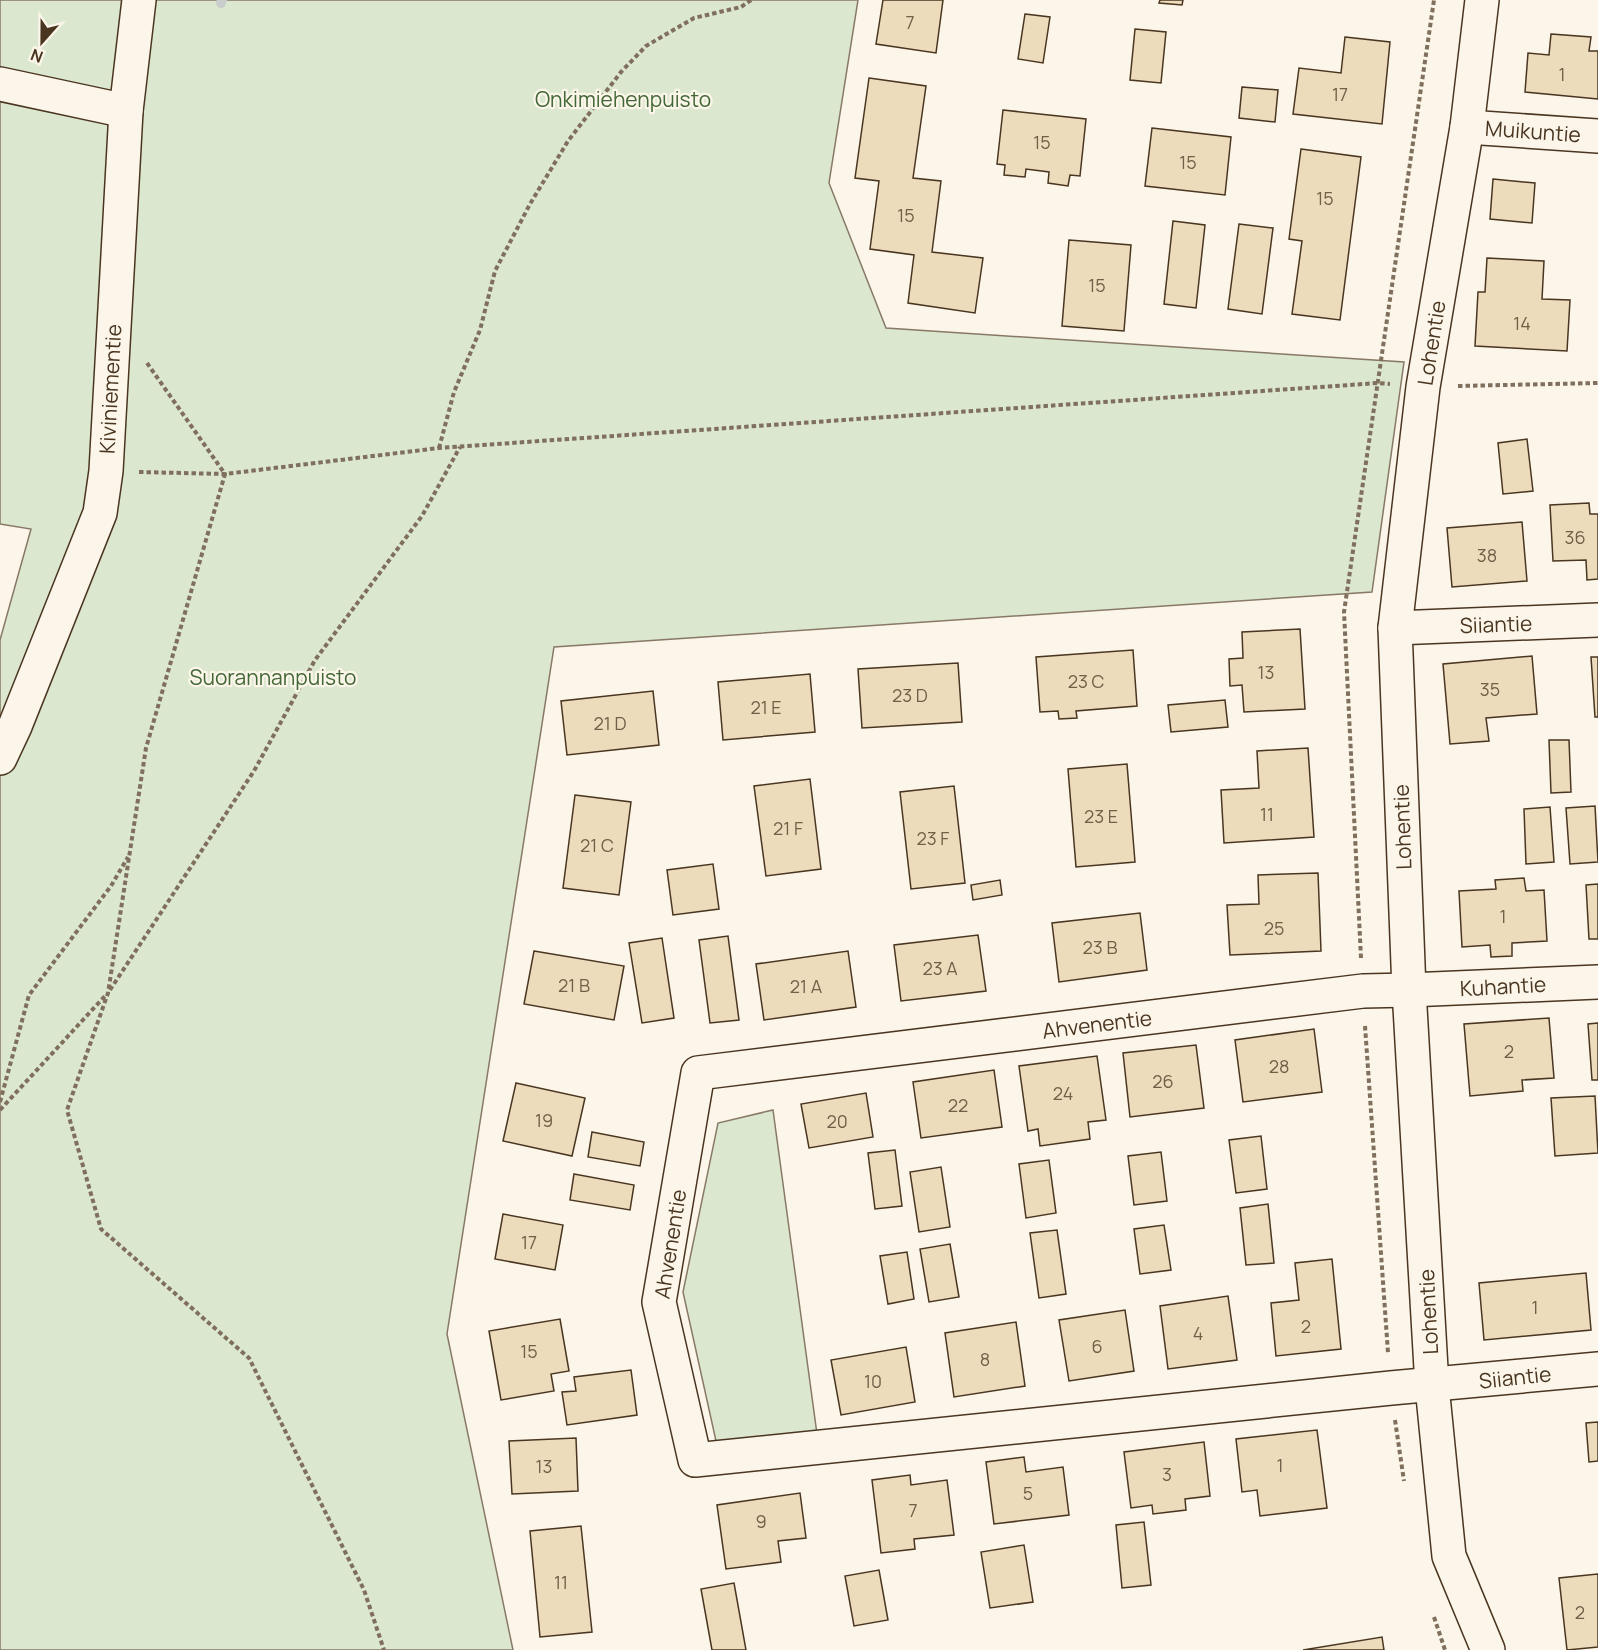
<svg xmlns="http://www.w3.org/2000/svg" width="1598" height="1650" font-family="Manrope,sans-serif">
<style>
.green{fill:#dce7d0;stroke:#887966;stroke-width:1.5}
.lines{fill:none;stroke-linecap:round;stroke-linejoin:round}
.stream{stroke:#c9cecd;stroke-width:10}
.building{fill:#ecdcbc;stroke:#4a3520;stroke-width:1.5}
.minor-casing{stroke:#4a3520;stroke-width:36}
.path{stroke:#7f6f5c;stroke-width:4;stroke-dasharray:4.5 3;stroke-linecap:butt}
.minor{stroke:#fbf6e9;stroke-width:33}
.labels{text-anchor:middle;dominant-baseline:central;stroke-width:4.5;stroke-linejoin:round;paint-order:stroke}
.number-label{font-size:18px;fill:#725f47}
.park-label{font-size:21px;fill:#436837;stroke:#fbf6e9}
.street-label{font-size:21px;fill:#4a3520;stroke:#fbf6e9}
</style>
<rect width="100%" height="100%" fill="#fbf6e9"/>
<!-- green -->
<g class="green">
<path d="M0,0H858L829,183L886,328L1404,362L1372,592L554,647L447,1334L513,1650H0V640L31,529L0,524Z"/>
<path d="M773,1110L817,1434L716,1441L683,1292L718,1123Z"/>
</g>
<g class="lines">
<!-- stream -->
<path class="stream" d="M221,3L222,0"/>
</g>
<!-- building -->
<g class="building">
<path d="M883,0H943L936,53L876,44Z"/>
<path d="M1160,0H1183L1182,5L1159,3Z"/>
<path d="M1025,14L1050,17L1043,63L1018,59Z"/>
<path d="M1135,29L1166,32L1161,83L1130,80Z"/>
<path d="M1551,34L1591,37L1589,51H1598V99L1525,92L1528,53L1549,55Z"/>
<path d="M1345,37L1390,42L1382,124L1293,114L1299,68L1341,73Z"/>
<path d="M869,78L926,86L913,178L941,181L932,252L983,258L975,313L908,303L914,255L870,249L879,181L855,178Z"/>
<path d="M1242,87L1278,90L1275,122L1239,118Z"/>
<path d="M1003,110L1086,119L1080,176L1070,175L1068,186L1048,183L1049,172L1026,169L1025,177L1004,175L1005,165L997,164Z"/>
<path d="M1152,128L1231,137L1225,195L1145,186Z"/>
<path d="M1301,149L1361,157L1340,320L1292,314L1302,241L1289,239Z"/>
<path d="M1493,179L1535,183L1532,223L1490,219Z"/>
<path d="M1173,221L1205,225L1196,308L1164,304Z"/>
<path d="M1239,224L1273,228L1262,314L1228,309Z"/>
<path d="M1069,240L1131,245L1124,331L1062,326Z"/>
<path d="M1487,258L1544,261L1542,299L1570,300L1567,351L1475,346L1478,292H1485Z"/>
<path d="M1527,439L1533,491L1503,494L1498,443Z"/>
<path d="M1589,503L1590,514H1598V579L1587,580L1586,560L1553,561L1550,505Z"/>
<path d="M1522,522L1527,581L1452,587L1447,528Z"/>
<path d="M1300,629L1305,709L1244,712L1242,685L1230,686L1229,659L1243,658L1242,632Z"/>
<path d="M1133,650L1137,706L1076,711L1077,718L1059,719L1058,711L1040,712L1036,657Z"/>
<path d="M1532,656L1537,714L1486,718L1489,741L1450,744L1443,664Z"/>
<path d="M1591,657H1598V717H1595Z"/>
<path d="M958,663L962,722L862,728L858,669Z"/>
<path d="M810,674L815,732L723,740L718,682Z"/>
<path d="M653,691L659,745L567,755L561,701Z"/>
<path d="M1225,700L1228,727L1171,732L1168,705Z"/>
<path d="M1549,740H1569L1571,792L1551,793Z"/>
<path d="M1308,748L1314,837L1224,843L1221,790L1259,788L1257,751Z"/>
<path d="M1127,764L1135,862L1076,867L1068,769Z"/>
<path d="M810,779L821,869L766,876L754,786Z"/>
<path d="M954,786L965,883L911,889L900,792Z"/>
<path d="M575,795L631,802L619,895L563,888Z"/>
<path d="M1595,806L1598,862L1570,864L1566,808Z"/>
<path d="M1550,807L1554,862L1526,864L1524,809Z"/>
<path d="M713,864L719,909L673,915L667,870Z"/>
<path d="M1318,873L1321,951L1230,955L1227,905L1259,904L1258,875Z"/>
<path d="M1524,878L1526,891L1544,890L1547,941L1512,943V956L1491,957L1490,945L1462,947L1459,891L1496,889L1495,880Z"/>
<path d="M1000,880L1002,895L973,900L971,885Z"/>
<path d="M1598,884V939H1589L1586,885Z"/>
<path d="M1140,913L1147,970L1059,982L1052,923Z"/>
<path d="M978,935L986,991L901,1001L894,945Z"/>
<path d="M728,936L739,1020L710,1023L699,940Z"/>
<path d="M662,938L674,1018L642,1023L629,943Z"/>
<path d="M534,951L624,966L614,1020L524,1004Z"/>
<path d="M848,951L856,1007L764,1020L756,964Z"/>
<path d="M1549,1018L1554,1078L1522,1080L1523,1091L1470,1096L1464,1024Z"/>
<path d="M1598,1023V1080H1592L1588,1024Z"/>
<path d="M1314,1029L1322,1092L1243,1102L1235,1040Z"/>
<path d="M1196,1045L1204,1108L1130,1117L1123,1053Z"/>
<path d="M1097,1056L1106,1120L1088,1122L1090,1139L1040,1146L1038,1129L1028,1131L1019,1066Z"/>
<path d="M994,1070L1002,1127L921,1138L913,1082Z"/>
<path d="M516,1083L585,1098L572,1156L503,1141Z"/>
<path d="M866,1093L873,1137L809,1148L801,1104Z"/>
<path d="M1595,1096L1598,1153L1555,1156L1551,1098Z"/>
<path d="M592,1132L644,1142L640,1166L588,1157Z"/>
<path d="M1261,1136L1267,1189L1236,1193L1229,1140Z"/>
<path d="M895,1150L902,1206L875,1209L868,1153Z"/>
<path d="M1161,1152L1167,1201L1134,1205L1128,1156Z"/>
<path d="M1049,1160L1056,1213L1026,1218L1019,1164Z"/>
<path d="M941,1167L950,1227L919,1232L910,1172Z"/>
<path d="M574,1174L634,1185L630,1210L570,1200Z"/>
<path d="M1268,1204L1274,1263L1246,1265L1240,1208Z"/>
<path d="M503,1214L563,1225L555,1270L495,1259Z"/>
<path d="M1164,1225L1171,1270L1140,1274L1134,1229Z"/>
<path d="M1057,1230L1066,1294L1039,1298L1030,1233Z"/>
<path d="M950,1244L959,1297L929,1302L920,1249Z"/>
<path d="M907,1252L914,1299L888,1304L880,1256Z"/>
<path d="M1332,1259L1341,1349L1276,1356L1271,1303L1299,1300L1295,1263Z"/>
<path d="M1586,1273L1591,1330L1484,1340L1479,1283Z"/>
<path d="M1228,1296L1237,1360L1168,1369L1160,1306Z"/>
<path d="M1125,1310L1134,1371L1069,1381L1059,1320Z"/>
<path d="M560,1319L569,1371L551,1374L554,1391L501,1400L489,1331Z"/>
<path d="M1016,1322L1025,1386L954,1397L945,1333Z"/>
<path d="M906,1347L915,1402L841,1415L831,1360Z"/>
<path d="M631,1370L637,1415L567,1425L562,1392L576,1391L574,1377Z"/>
<path d="M1598,1422V1461L1589,1462L1586,1423Z"/>
<path d="M1317,1430L1327,1508L1260,1516L1257,1490L1242,1492L1236,1439Z"/>
<path d="M576,1438L578,1491L512,1494L509,1441Z"/>
<path d="M1204,1442L1210,1496L1185,1499L1186,1510L1153,1514L1152,1505L1131,1508L1124,1452Z"/>
<path d="M1024,1457L1026,1472L1063,1467L1069,1515L994,1524L986,1462Z"/>
<path d="M910,1475L911,1485L947,1480L954,1535L914,1539L915,1549L881,1553L872,1480Z"/>
<path d="M800,1493L806,1538L778,1541L781,1562L726,1569L717,1505Z"/>
<path d="M1144,1522L1151,1585L1122,1588L1116,1525Z"/>
<path d="M581,1526L592,1632L540,1637L530,1531Z"/>
<path d="M1024,1545L1033,1602L990,1608L981,1552Z"/>
<path d="M879,1570L888,1620L854,1626L845,1576Z"/>
<path d="M1598,1574V1647L1567,1650L1559,1578Z"/>
<path d="M734,1583L746,1650H712L701,1589Z"/>
<path d="M1382,1637L1384,1650H1303Z"/>
</g>
<g class="lines">
<defs>
<g id="minor">
<path d="M1482,0L1467,127L1423,387L1395,628L1409,990L1432,1386L1449,1556L1488,1650"/>
<path d="M0,84L126,111"/>
<path d="M1467,127L1598,136"/>
<path d="M1395,628L1598,620"/>
<path d="M0,758L15,726L100,513L106,471L126,111L139,0"/>
<path d="M1598,982L1409,990L1363,991L698,1073L659,1302L695,1460L1391,1388L1598,1369"/>
</g>
</defs>
<!-- minor casing -->
<use href="#minor" class="minor-casing"/>
<!-- path -->
<g class="path">
<path d="M147,363L225,474L146,748L108,993L67,1110L101,1229L249,1358L364,1590L384,1650"/>
<path d="M1458,386L1598,383"/>
<path d="M439,448L454,392L480,330L495,271L530,204L568,141L621,72L646,46L694,18L741,7L751,0"/>
<path d="M139,472L225,474L439,448L1378,383L1390,384"/>
<path d="M1361,958L1344,612L1434,0"/>
<path d="M110,990L254,771L315,660L422,516L460,447"/>
<path d="M1365,1026L1388,1353"/>
<path d="M0,1102L29,995L111,886L128,857"/>
<path d="M0,1110L105,996"/>
<path d="M1395,1420L1404,1481"/>
<path d="M1434,1617L1445,1650"/>
</g>
<!-- minor -->
<use href="#minor" class="minor"/>
</g>
<g class="labels">
<!-- number labels -->
<g class="number-label">
<text x="910" y="22">7</text>
<text x="1562" y="74">1</text>
<text x="1340" y="94">17</text>
<text x="1042" y="142">15</text>
<text x="1188" y="162">15</text>
<text x="1325" y="198">15</text>
<text x="906" y="215">15</text>
<text x="1097" y="285">15</text>
<text x="1522" y="323">14</text>
<text x="1575" y="537">36</text>
<text x="1487" y="555">38</text>
<text x="1266" y="672">13</text>
<text x="1086" y="681">23 C</text>
<text x="1490" y="689">35</text>
<text x="910" y="695">23 D</text>
<text x="766" y="707">21 E</text>
<text x="610" y="723">21 D</text>
<text x="1267" y="814">11</text>
<text x="1101" y="816">23 E</text>
<text x="788" y="828">21 F</text>
<text x="933" y="838">23 F</text>
<text x="597" y="845">21 C</text>
<text x="1503" y="916">1</text>
<text x="1274" y="928">25</text>
<text x="1100" y="947">23 B</text>
<text x="940" y="968">23 A</text>
<text x="574" y="985">21 B</text>
<text x="806" y="986">21 A</text>
<text x="1509" y="1051">2</text>
<text x="1279" y="1066">28</text>
<text x="1163" y="1081">26</text>
<text x="1063" y="1093">24</text>
<text x="958" y="1105">22</text>
<text x="544" y="1120">19</text>
<text x="837" y="1121">20</text>
<text x="529" y="1242">17</text>
<text x="1535" y="1307">1</text>
<text x="1306" y="1326">2</text>
<text x="1198" y="1333">4</text>
<text x="1097" y="1346">6</text>
<text x="529" y="1351">15</text>
<text x="985" y="1359">8</text>
<text x="873" y="1381">10</text>
<text x="1280" y="1465">1</text>
<text x="544" y="1466">13</text>
<text x="1167" y="1474">3</text>
<text x="1028" y="1493">5</text>
<text x="913" y="1510">7</text>
<text x="761" y="1521">9</text>
<text x="561" y="1582">11</text>
<text x="1580" y="1612">2</text>
</g>
<!-- park labels -->
<g class="park-label">
<text x="623" y="99">Onkimiehenpuisto</text>
<text x="273" y="677">Suorannanpuisto</text>
</g>
<!-- street labels -->
<g class="street-label">
<text transform="translate(1533 131) rotate(4)">Muikuntie</text>
<text transform="translate(1431 343) rotate(-81)">Lohentie</text>
<text transform="translate(110 389) rotate(-87)">Kiviniementie</text>
<text transform="translate(1496 624) rotate(-2)">Siiantie</text>
<text transform="translate(1402 827) rotate(-92)">Lohentie</text>
<text transform="translate(1503 986) rotate(-3)">Kuhantie</text>
<text transform="translate(1097 1024) rotate(-7)">Ahvenentie</text>
<text transform="translate(670 1244) rotate(-81)">Ahvenentie</text>
<text transform="translate(1428 1312) rotate(-93)">Lohentie</text>
<text transform="translate(1515 1377) rotate(-6)">Siiantie</text>
</g>
</g>
<!-- north arrow -->
<g transform="translate(42 42) rotate(201)" stroke="#fbf6e9" stroke-width="4.5" paint-order="stroke">
<path d="M0-4.5L10 22L0 15L-10 22Z" fill="#4a3520"/>
<text y="-9" font-size="16" font-weight="bold" text-anchor="middle" fill="#4a3520">N</text>
</g>
</svg>
